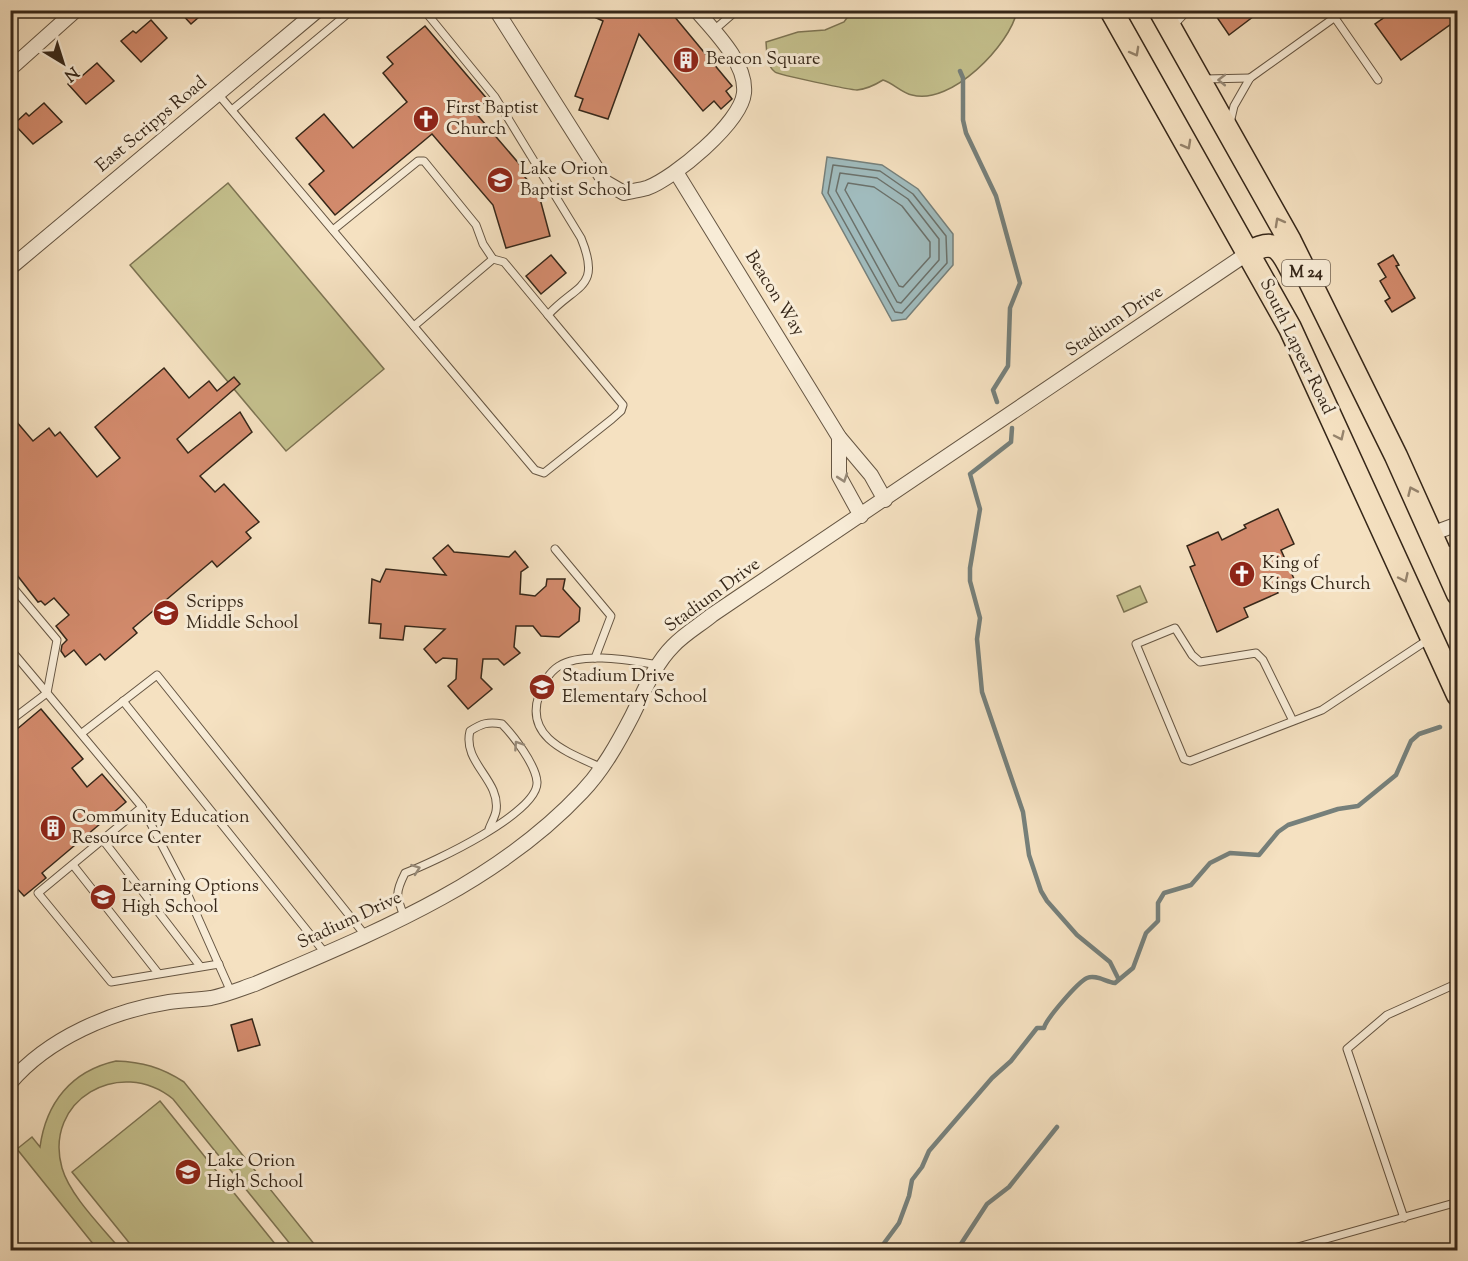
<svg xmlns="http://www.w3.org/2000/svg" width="1468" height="1261" font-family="'Sorts Mill Goudy',serif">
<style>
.green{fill:#c4c08d;stroke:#7d7453;stroke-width:1.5}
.water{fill:#a0bbbd;stroke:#76807b;stroke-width:1.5}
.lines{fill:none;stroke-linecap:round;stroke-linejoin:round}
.shore{stroke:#6b716b;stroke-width:1.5}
.stream{stroke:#76807b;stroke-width:4.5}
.building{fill:#d28a6c;stroke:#362719;stroke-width:1.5}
.service-casing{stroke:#665643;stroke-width:9}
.minor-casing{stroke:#665643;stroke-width:16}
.primary-casing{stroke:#362719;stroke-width:25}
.service{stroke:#f8ecd7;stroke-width:7}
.minor{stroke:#f8ecd7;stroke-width:14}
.primary{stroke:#f5e1c1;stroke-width:22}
.oneway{stroke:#96846d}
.oneway2{stroke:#978a78}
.labels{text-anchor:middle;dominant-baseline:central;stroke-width:6;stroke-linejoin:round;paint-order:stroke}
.shield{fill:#f8ecd7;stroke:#706252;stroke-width:1.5}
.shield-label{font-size:16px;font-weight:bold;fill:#362719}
.poi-label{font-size:18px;fill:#362719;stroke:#f8ecd7;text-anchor:start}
.street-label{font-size:18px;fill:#362719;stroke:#f8ecd7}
</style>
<rect width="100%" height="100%" fill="#f5e1c1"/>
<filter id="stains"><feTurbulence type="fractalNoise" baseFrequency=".00333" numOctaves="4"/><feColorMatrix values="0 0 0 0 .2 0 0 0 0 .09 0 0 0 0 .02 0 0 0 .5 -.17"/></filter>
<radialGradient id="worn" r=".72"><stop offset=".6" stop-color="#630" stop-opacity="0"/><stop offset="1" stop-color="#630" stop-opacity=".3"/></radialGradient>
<!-- green -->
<g class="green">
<path d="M852,11L1017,10V11C1010,45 951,106 912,95C902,93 893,83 883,80C875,85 867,89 857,90C851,90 779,75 775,72C766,65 767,53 766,42L798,32L825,30L844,22Z"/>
<path d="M228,183L384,369L286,451L130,265Z"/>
<path d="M1140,586L1147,602L1124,612L1117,596Z"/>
<path d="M116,1061C142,1062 161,1067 184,1082L319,1250H295L173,1099C120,1056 43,1100 62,1168C70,1196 103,1228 121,1250H98L17,1149L32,1137L40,1147C46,1103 71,1071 116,1061Z"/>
<path d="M160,1101L280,1250H135L72,1172Z"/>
</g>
<!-- water -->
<path class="water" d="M827,157L882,165L918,189L953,234V265L906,319L892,321L822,193Z"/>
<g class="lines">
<!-- shore -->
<g class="shore">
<path d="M833,165L880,171L913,194L946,236L947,263L902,313L895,312L828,193Z"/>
<path d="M840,173L877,178L908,199L939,239V260L901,303L897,302L836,191Z"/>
<path d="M848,183L874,187L902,206L930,242V257L903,287L899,286L845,190Z"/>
</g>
<!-- stream -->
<g class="stream">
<path d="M960,71L963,78V120L966,133L996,196L1020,283L1010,308L1008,366L993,390L997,402"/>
<path d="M1012,428L1011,442L970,474L980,509L970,568V581L980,618L977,639L982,692L1023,812L1029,855L1041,891L1047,901L1077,935L1110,962L1118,978"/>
<path d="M879,1250L899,1223L909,1196L912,1180L922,1167L929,1151L992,1078L1011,1061L1037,1028H1044C1046,1019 1078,982 1087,978C1096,974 1106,982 1115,983L1133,968L1146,933L1158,921V903L1164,893L1191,885L1210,863L1230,853L1259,855L1278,832L1288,825L1338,809L1358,806L1396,775L1411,741L1419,734L1440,727"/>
<path d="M957,1250L987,1204L1009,1187L1057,1127"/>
</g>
</g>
<!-- building -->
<g class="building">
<path d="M178,10H207L191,24Z"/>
<path d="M579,10H669L732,86L726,91L732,99L721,109L714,101L703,111L639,34L608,119L579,110L583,99L575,96L603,21Z"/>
<path d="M1212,10H1262L1229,35Z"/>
<path d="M1395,10H1458V19L1401,60L1375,24Z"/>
<path d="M151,20L167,38L141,62L121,41L133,31L136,33Z"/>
<path d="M425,26L488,100L474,111L527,173L524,176L532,185L535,197L539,195L550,236L506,248L493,205L432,134L335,215L309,184L324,171L296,138L324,114L353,148L407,102L383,73L393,64L387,57Z"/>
<path d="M97,63L114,81L86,104L68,84L79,73L82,76Z"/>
<path d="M44,103L62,122L33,144L14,124L26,113L29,116Z"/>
<path d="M551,255L566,273L541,294L526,276Z"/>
<path d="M1393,255L1399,265L1396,266L1415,298L1392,312L1385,301L1390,298L1380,281L1386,277L1378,264Z"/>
<path d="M164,368L189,398L209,381L217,391L234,377L240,384L177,439L188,453L240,412L252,432L200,476L215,492L224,484L259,522L246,532L251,538L217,567L212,561L133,628L137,633L105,660L100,654L86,665L74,650L65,657L61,651L62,645L67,640L56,626L69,615L54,598L45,605L41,601L38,602L10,566V533L17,527L10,519V414L33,441L49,428L55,436L60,432L97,477L120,458L95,427Z"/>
<path d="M1278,509L1294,544L1281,550L1295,581L1276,589L1278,593L1244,608L1248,617L1217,632L1190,567L1195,565L1187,546L1218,532L1222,540L1246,528L1244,525Z"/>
<path d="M448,545L454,552L509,557L515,551L528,567L521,572L520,594L535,596L546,586L547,579H565L563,589L580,608L579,621L559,637L541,636L533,626H516L514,647L520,653L504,665L498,659H483L481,678L492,689L468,709L448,686L456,679L457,659L443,658L436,663L424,649L445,629L405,626L403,640L380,638L381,624L369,623L372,579L380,582L386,569L446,575L433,558Z"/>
<path d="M41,709L83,759L72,768L87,787L102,774L126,802L42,873L46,878L24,896L10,881V735Z"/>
<path d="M252,1019L260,1045L238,1051L231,1025Z"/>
</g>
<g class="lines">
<defs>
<g id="service">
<path d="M1335,18L1378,80"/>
<path d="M1172,27L1188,10"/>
<path d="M713,31L737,10"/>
<path d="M1205,79L1250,78"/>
<path d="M218,94L535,470L544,473L612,419L621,411L623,405L548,315C576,284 602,289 581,238L495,97L424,10"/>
<path d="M232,110L352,10"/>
<path d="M1230,123L1234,106L1250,78L1345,10"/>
<path d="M333,230L418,161H424L476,225L483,244L493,259L504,262L548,315"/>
<path d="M414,326L493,259"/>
<path d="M555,549L611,616L595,658"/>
<path d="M10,584L57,640L47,693L142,807L187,893L231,992"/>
<path d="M10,649L47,693L10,721"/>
<path d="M123,701L325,953"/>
<path d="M1293,721L1263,660L1256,653L1200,662L1192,655L1175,628L1136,644L1184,759L1190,761L1322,710L1429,639"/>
<path d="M82,733L157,675L365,935"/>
<path d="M602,768C570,753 524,739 539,695C544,683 548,673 559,666C584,651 632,661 659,665"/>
<path d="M142,807L38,893L111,982L219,964"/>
<path d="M103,840L200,966"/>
<path d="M73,865L158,973"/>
<path d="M404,916C396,896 395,893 405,873C432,863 539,813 537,782C536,765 513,735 502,724C488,721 481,724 470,731C462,763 501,780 496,811C495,817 491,823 489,829"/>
<path d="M1404,1218L1347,1049L1387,1015L1458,983"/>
<path d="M1287,1250L1458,1202"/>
</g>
<g id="minor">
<path d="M496,10L605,182L624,193C632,191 640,190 647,188C674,178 741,123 744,93C747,63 714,31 696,10"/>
<path d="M10,69L76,10"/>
<path d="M676,172L839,437L871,475L885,500"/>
<path d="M10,268L318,10"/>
<path d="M839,437V476L861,516"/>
<path d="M1431,534L1458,524"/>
<path d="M1442,558L1458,551"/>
<path d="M10,1083C48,1038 112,1011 169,1002C183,1000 197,1000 211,998C226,995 240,989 255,984C371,934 494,886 582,792C603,770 618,743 632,716C644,692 654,665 673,646C684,634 700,625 712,615L1248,253"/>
</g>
<g id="primary">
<path d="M1111,10L1290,328L1458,695"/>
<path d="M1160,10L1290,241L1396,456L1458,594"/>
<path d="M1248,253C1274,238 1280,247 1292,271"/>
</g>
</defs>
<!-- service casing -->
<use href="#service" class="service-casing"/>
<!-- minor casing -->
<use href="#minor" class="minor-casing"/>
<!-- primary casing -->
<use href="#primary" class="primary-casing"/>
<!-- service -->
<use href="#service" class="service"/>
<!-- minor -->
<use href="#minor" class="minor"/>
<!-- primary -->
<use href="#primary" class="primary"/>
</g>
<!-- one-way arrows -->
<defs><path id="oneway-chevron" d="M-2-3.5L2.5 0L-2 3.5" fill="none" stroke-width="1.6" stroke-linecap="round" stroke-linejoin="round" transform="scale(1.5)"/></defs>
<g class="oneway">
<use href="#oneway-chevron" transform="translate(1135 52) rotate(61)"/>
<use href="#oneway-chevron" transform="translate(1187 145) rotate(61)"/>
<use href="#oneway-chevron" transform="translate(1279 222) rotate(-119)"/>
<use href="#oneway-chevron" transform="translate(1340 436) rotate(65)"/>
<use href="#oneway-chevron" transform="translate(1412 491) rotate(-114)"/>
<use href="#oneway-chevron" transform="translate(1404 578) rotate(65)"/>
</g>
<g class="oneway2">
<use href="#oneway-chevron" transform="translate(1222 80) rotate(-179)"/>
<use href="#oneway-chevron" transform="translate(843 478) rotate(71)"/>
<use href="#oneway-chevron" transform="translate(518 745) rotate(-124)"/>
<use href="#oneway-chevron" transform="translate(416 869) rotate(-20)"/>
</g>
<!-- icons -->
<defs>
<symbol id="building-disc" viewBox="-11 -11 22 22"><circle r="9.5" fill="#8f2418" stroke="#f8ecd7"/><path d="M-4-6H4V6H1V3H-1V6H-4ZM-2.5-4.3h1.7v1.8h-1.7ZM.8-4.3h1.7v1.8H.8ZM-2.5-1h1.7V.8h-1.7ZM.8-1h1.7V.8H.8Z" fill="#fff"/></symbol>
<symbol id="church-disc" viewBox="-11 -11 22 22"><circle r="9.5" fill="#8f2418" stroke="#f8ecd7"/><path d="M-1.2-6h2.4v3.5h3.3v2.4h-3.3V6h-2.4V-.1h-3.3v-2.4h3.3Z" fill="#fff"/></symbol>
<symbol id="school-disc" viewBox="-11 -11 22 22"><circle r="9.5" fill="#8f2418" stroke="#f8ecd7"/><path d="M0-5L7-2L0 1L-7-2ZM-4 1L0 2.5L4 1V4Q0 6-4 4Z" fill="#fff"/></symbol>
</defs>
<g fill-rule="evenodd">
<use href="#building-disc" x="671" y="45" width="30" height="30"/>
<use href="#church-disc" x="411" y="104" width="30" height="30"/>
<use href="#school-disc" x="485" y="165" width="30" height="30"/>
<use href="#church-disc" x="1227" y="559" width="30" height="30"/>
<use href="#school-disc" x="151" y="598" width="30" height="30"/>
<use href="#school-disc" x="527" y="672" width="30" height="30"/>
<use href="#building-disc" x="38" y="813" width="30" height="30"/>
<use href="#school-disc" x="88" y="882" width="30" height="30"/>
<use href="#school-disc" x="173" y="1157" width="30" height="30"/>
</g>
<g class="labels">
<!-- shield labels -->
<rect class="shield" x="1282" y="260" width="48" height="26" rx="4.5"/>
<g class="shield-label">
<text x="1306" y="273">M 24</text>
</g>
<!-- poi labels -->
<g class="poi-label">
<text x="706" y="60">Beacon Square</text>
<text x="446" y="109">First Baptist<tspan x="446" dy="21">Church</tspan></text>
<text x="520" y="170">Lake Orion<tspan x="520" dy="21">Baptist School</tspan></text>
<text x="1262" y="564">King of<tspan x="1262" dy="21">Kings Church</tspan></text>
<text x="186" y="603">Scripps<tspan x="186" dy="21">Middle School</tspan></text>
<text x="562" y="677">Stadium Drive<tspan x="562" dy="21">Elementary School</tspan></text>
<text x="72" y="818">Community Education<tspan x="72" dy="21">Resource Center</tspan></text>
<text x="122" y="887">Learning Options<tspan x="122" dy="21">High School</tspan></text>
<text x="207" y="1162">Lake Orion<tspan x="207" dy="21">High School</tspan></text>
</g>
<!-- street labels -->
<g class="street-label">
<text transform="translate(152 125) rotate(-40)">East Scripps Road</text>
<text transform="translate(774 294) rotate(58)">Beacon Way</text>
<text transform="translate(1115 322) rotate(-34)">Stadium Drive</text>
<text transform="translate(1296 347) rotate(64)">South Lapeer Road</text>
<text transform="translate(713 596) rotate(-36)">Stadium Drive</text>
<text transform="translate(350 921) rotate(-25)">Stadium Drive</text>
</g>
</g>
<!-- margin -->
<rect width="1468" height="1261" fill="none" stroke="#f5e1c1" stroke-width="36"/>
<rect x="12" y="12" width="1444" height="1237" fill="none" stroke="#362719" stroke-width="3"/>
<rect x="18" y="18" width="1432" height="1225" fill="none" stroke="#362719" stroke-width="1.5"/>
<!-- north arrow -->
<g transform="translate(63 63) rotate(142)" stroke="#f8ecd7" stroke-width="4.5" paint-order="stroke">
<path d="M0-4.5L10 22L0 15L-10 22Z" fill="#362719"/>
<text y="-9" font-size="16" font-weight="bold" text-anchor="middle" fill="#362719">N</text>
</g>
<rect width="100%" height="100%" filter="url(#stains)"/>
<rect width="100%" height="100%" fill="url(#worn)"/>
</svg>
